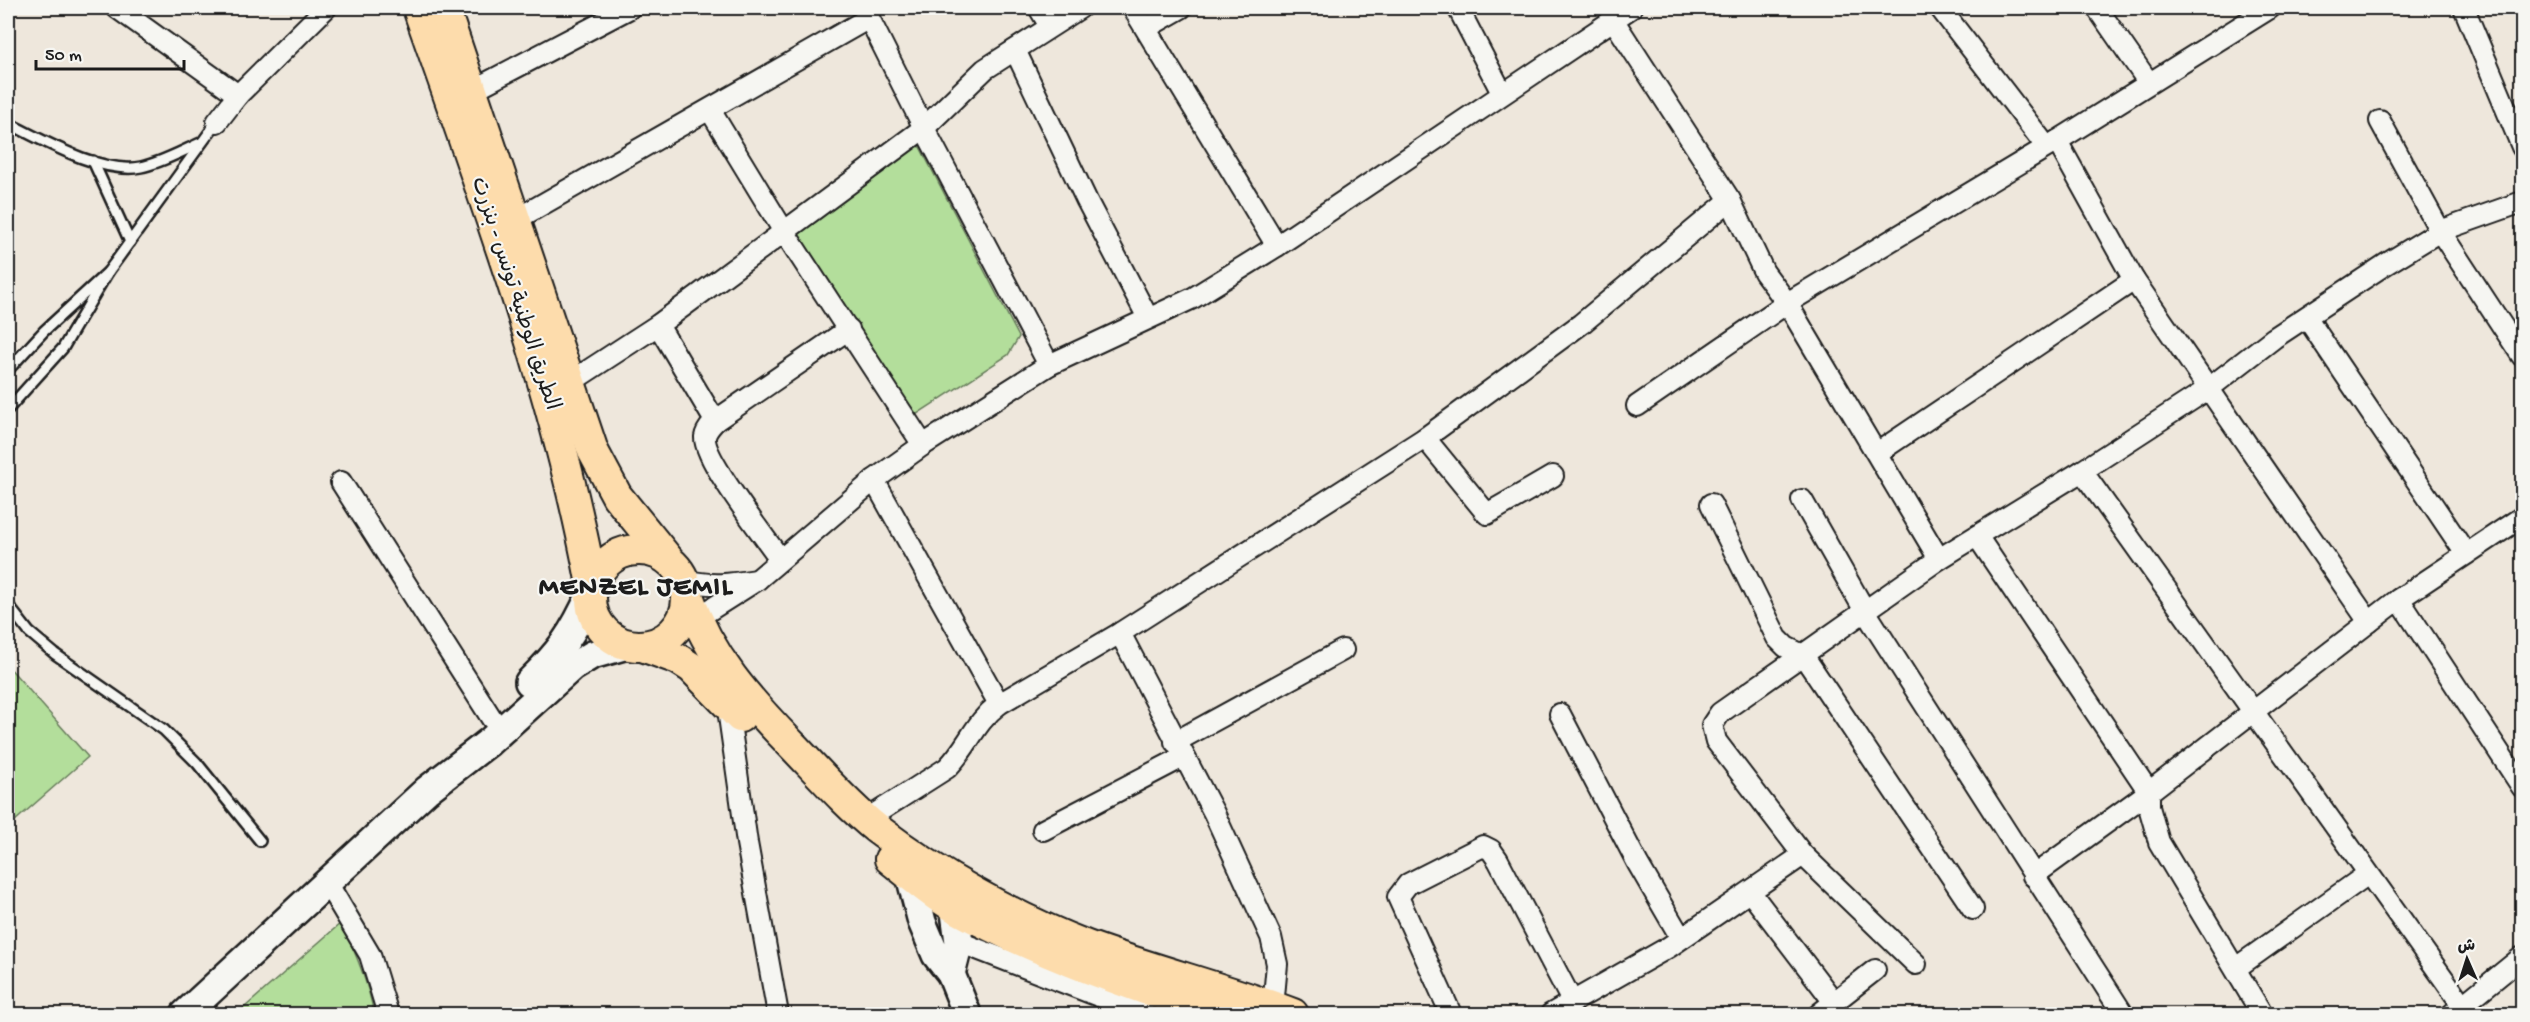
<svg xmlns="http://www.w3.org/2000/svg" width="2530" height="1022" font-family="'Gochi Hand','Playpen Sans Arabic',sans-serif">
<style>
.green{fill:#b3de9b;stroke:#687d5c;stroke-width:1.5}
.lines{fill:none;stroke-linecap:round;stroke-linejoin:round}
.lane-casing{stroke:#1c1c1c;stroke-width:14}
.street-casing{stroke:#1c1c1c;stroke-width:24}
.secondary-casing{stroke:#1c1c1c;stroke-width:32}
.primary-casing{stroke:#1c1c1c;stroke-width:34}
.lane{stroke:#f6f6f2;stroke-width:9}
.street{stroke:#f6f6f2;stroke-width:20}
.secondary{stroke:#f6f6f2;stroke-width:27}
.primary{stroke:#fddcac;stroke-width:30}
.labels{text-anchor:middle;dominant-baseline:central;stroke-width:4.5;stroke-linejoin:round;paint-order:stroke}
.street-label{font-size:22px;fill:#1c1c1c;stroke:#f6f6f2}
.district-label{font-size:28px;font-weight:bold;letter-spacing:1.5px;fill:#1c1c1c;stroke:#f6f6f2}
</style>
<rect width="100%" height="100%" fill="#eee7dc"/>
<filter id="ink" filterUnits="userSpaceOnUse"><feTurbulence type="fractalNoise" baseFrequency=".0167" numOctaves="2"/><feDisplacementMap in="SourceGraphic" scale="12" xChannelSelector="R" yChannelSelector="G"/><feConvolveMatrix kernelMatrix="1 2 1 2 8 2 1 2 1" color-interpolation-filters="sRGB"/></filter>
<g filter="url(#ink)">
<!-- green -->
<g class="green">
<path d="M911,143L920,147L1019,337L1008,355L908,420L793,230Z"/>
<path d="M8,666L88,757L8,827Z"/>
<path d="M341,923C356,953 368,982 374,1014H237Z"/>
</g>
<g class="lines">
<defs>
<g id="lane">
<path d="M8,123C42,140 102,175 141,167C161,163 182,151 201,143"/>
<path d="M93,161L130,242"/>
<path d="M108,272L217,122"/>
<path d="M8,370L44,331L108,272L63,348L8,409"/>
<path d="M8,605L29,632L55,654L164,730L197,763L260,841"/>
</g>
<g id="street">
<path d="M117,8L238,95L326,8"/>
<path d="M864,8L924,128L1049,365"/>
<path d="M1039,8L1050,26"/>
<path d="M1133,8L1277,246"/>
<path d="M1458,8L1502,93"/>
<path d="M1940,8L2046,146"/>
<path d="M2097,8L2149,83"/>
<path d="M2464,8L2522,147"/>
<path d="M1612,18L1730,200L1764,272L1787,303L1939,559"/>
<path d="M1146,28L1181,8"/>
<path d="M1015,50L1087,201L1148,318"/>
<path d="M471,91L630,8"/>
<path d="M710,110L783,230L923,445"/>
<path d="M2380,121L2440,231L2522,356"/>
<path d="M217,122L238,95"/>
<path d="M2057,141L2134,280L2369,622"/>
<path d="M515,220L869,18"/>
<path d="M2307,318L2466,554"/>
<path d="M658,325L715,421C711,426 706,430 705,437C703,459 765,537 780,559"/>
<path d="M569,383L658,325L924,128L985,69L1080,8"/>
<path d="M1637,406L1787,303L2057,141L2270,8"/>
<path d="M715,421L849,329"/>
<path d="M1425,438L1487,514L1553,476"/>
<path d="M1877,453L2134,280"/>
<path d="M2082,471L2463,1006"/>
<path d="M874,480L999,704"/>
<path d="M341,482L492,719"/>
<path d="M1802,500L1865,611L2123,1014"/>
<path d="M1711,504L1777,638L1786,647L1803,655L1973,909"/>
<path d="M1977,536L2149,792V807L2159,842L2262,1014"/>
<path d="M757,580L874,480L923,445L1049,365L1193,298L1277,246L1631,8"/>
<path d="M2399,599L2522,787"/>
<path d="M1120,633L1214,813L1271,937L1277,964L1273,1007"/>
<path d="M672,634L757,580C731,584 710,587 685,580"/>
<path d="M727,702L747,843L778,1014"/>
<path d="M1560,714L1638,864L1681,938"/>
<path d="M1175,742L1343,650"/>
<path d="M867,819L947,768C969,746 974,723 999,704L1120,633L1425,438L1581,324L1730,200"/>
<path d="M1043,830L1183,757"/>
<path d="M2033,876L2149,792L2399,599L2522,517"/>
<path d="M326,881L370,955L388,1014"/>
<path d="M1751,893L1834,1002"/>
<path d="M959,942L1145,1014"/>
<path d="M1916,964L1803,855L1716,741L1712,725L1720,713L1939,559L2082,471L2208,389L2274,338L2386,264L2440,231L2522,202"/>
<path d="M2236,968L2368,874"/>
<path d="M1451,1014L1398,897L1408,884L1483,846L1491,850L1498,860L1573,1003"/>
<path d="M1551,1014L1669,947L1803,855"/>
<path d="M1819,1014L1875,970"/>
<path d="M2452,1014L2522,957"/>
</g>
<g id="secondary">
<path d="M529,682C560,652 573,634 591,594"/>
<path d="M907,864L922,922L936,955L951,974L967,1014"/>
<path d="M951,974L959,942L952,890"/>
<path d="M185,1014L427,790L489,742L572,667L592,655L627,645"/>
</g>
<g id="primary">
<path d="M418,8C484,198 555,387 592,585"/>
<path d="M444,8L593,451L617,496L668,559"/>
<circle cx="639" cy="598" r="48"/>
<path d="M688,596C709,657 749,701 793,746C820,774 847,805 877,829C937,875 1016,919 1087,946C1155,971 1225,988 1293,1014"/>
<path d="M642,646L678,659L692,668L740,717"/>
<path d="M890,859C910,875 932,895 956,908C1038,953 1128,984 1217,1014"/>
</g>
</defs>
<!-- lane casing -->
<use href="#lane" class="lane-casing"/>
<!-- street casing -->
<use href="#street" class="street-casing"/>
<!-- secondary casing -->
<use href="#secondary" class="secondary-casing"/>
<!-- primary casing -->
<use href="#primary" class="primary-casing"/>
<!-- lane -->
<use href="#lane" class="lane"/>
<!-- street -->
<use href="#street" class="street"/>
<!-- secondary -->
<use href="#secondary" class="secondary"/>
<!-- primary -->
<use href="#primary" class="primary"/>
</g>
</g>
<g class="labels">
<!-- street labels -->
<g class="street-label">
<text transform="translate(514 294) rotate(72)">الطريق الوطنية تونس - بنزرت</text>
</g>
<!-- district labels -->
<g class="district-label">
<text x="636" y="588">MENZEL JEMIL</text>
</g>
</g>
<!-- margin -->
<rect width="2530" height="1022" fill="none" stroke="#f6f6f2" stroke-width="30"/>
<rect x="15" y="15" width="2500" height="992" fill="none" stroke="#1c1c1c" stroke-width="2" filter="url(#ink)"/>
<!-- north arrow -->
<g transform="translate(2467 959) rotate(357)" stroke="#f6f6f2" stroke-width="4.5" paint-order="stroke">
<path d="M0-4.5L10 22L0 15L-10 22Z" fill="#1c1c1c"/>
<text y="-9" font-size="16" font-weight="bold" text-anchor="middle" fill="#1c1c1c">ش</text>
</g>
<!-- scale -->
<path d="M36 60v9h148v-9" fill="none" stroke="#1c1c1c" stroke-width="3"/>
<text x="45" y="60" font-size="18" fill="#1c1c1c" stroke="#f6f6f2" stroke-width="4.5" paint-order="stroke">50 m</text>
</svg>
